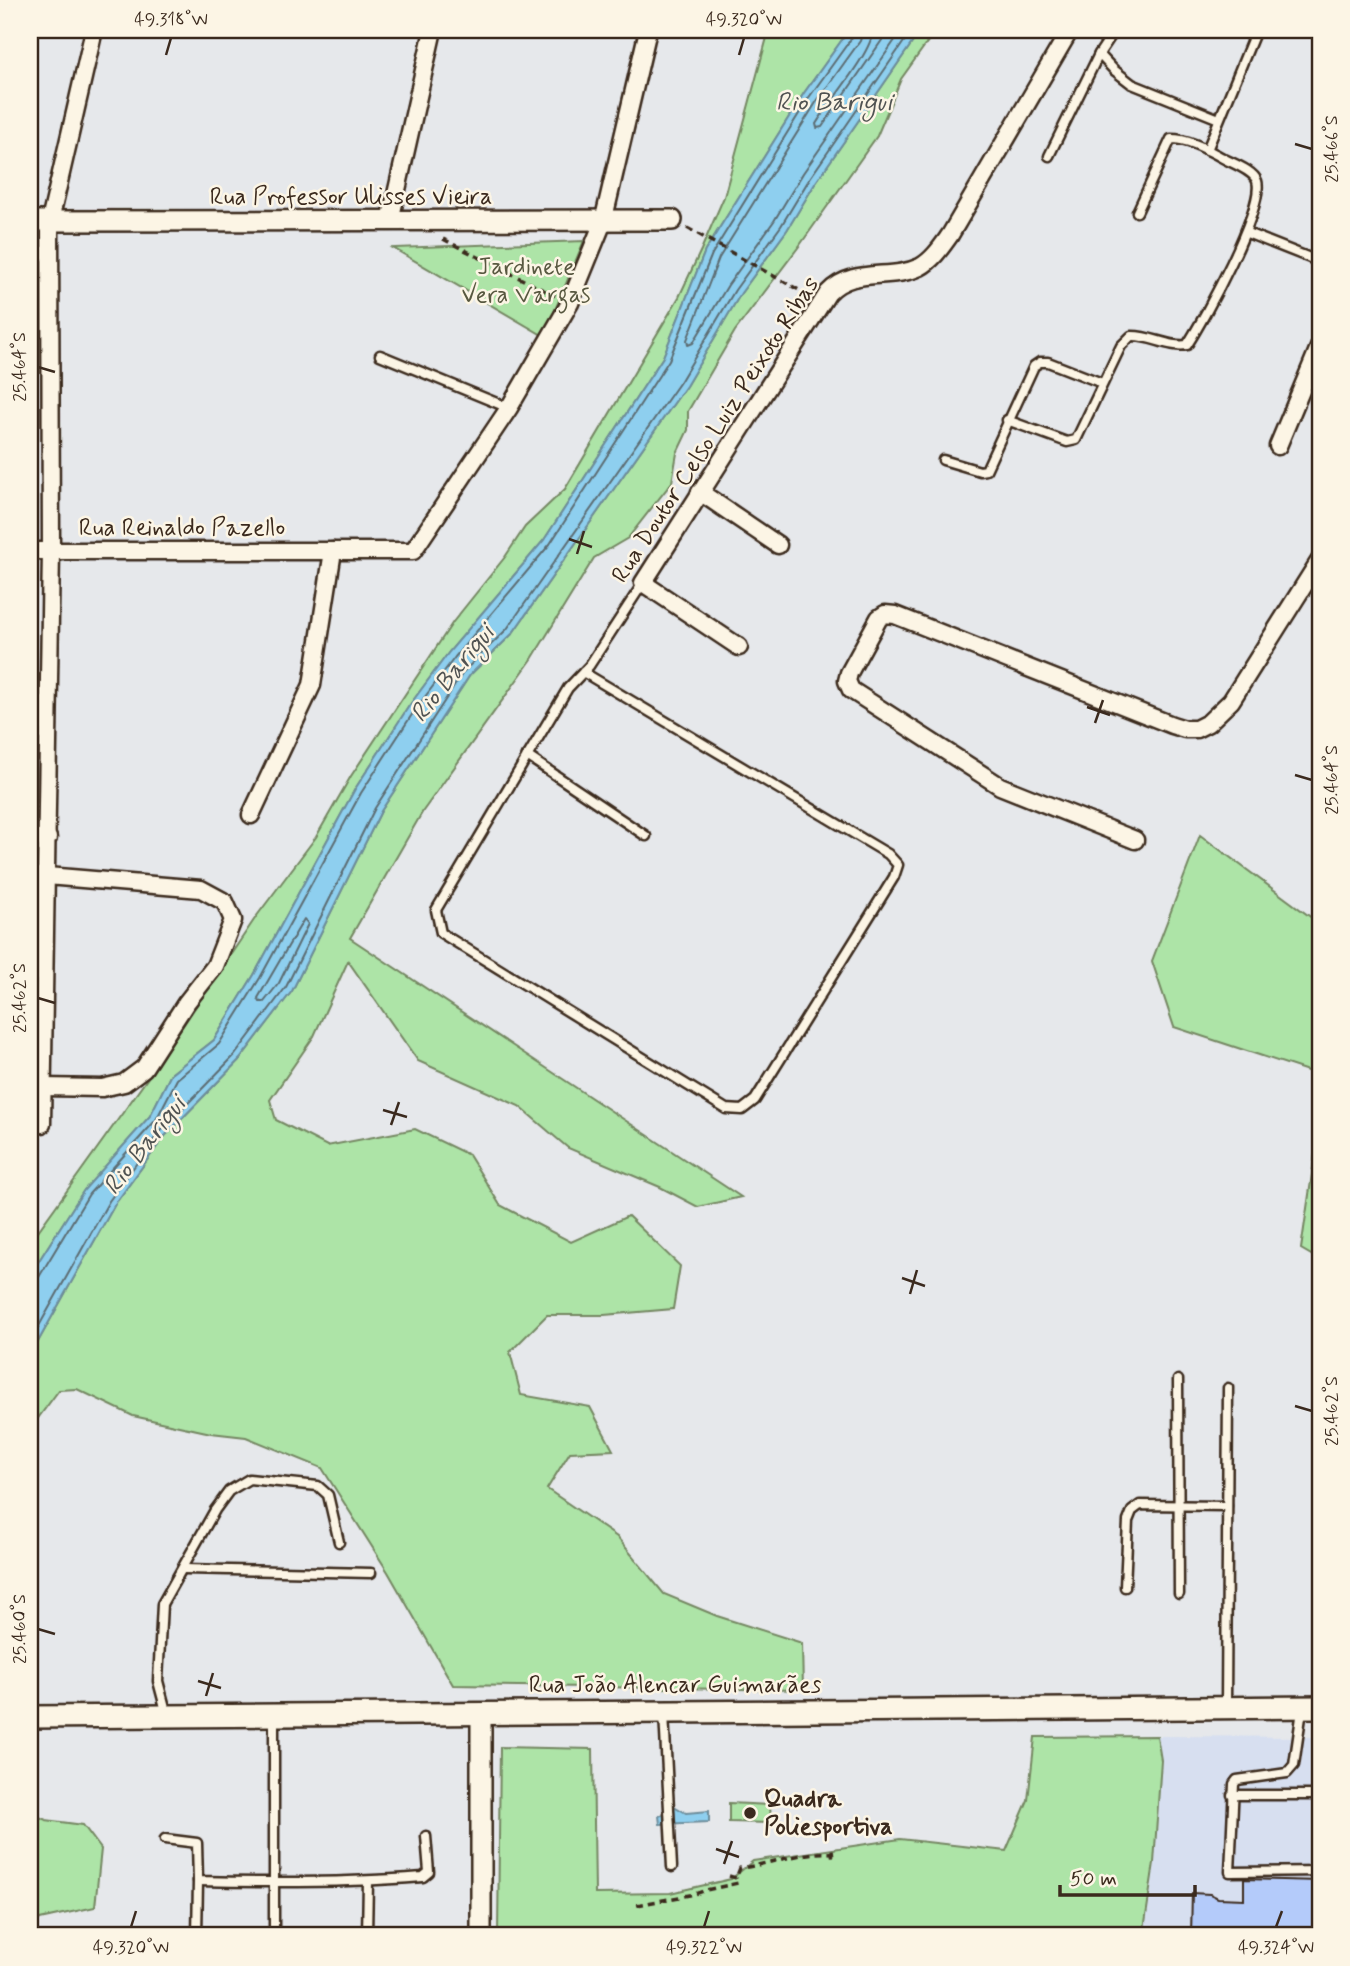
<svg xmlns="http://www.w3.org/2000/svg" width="1350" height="1966" font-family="Mynerve,sans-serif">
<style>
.built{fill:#d7dff0}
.green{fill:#ade4a7;stroke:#748762;stroke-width:2}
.water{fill:#8ecfef;stroke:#6d8d9b;stroke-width:2}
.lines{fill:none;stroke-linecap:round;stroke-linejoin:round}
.shore{stroke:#5c6c72;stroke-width:2}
.building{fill:#b4cbfa;stroke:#3b2a1e;stroke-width:2;filter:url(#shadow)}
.service-casing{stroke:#3b2a1e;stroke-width:13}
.minor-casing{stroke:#3b2a1e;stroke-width:21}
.tertiary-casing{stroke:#3b2a1e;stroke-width:24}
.secondary-casing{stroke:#3b2a1e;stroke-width:26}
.path{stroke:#3b2a1e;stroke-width:3.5;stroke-dasharray:7 5;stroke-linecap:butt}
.service{stroke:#fcf5e5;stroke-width:8}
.minor{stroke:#fcf5e5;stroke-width:16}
.tertiary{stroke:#fcf5e5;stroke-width:19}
.secondary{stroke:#fcf5e5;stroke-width:21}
.ticks{fill:none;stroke:#3b2a1e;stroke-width:2.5}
.poi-dot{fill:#3b2a1e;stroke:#fcf5e5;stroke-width:2.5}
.labels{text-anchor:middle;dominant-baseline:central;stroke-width:5;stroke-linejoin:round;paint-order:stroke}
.street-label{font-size:24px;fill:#3b2a1e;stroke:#fcf5e5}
.park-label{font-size:24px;fill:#585840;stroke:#fcf5e5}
.poi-label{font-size:24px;font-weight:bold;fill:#3b2a1e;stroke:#fcf5e5;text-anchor:start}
.water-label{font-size:26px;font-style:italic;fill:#505352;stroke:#fcf5e5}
.neatline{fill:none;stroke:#3b2a1e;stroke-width:2.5}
.ticks-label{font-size:18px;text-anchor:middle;fill:#3b2a1e}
</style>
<defs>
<filter id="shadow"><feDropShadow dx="7" dy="4" stdDeviation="0" flood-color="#0004"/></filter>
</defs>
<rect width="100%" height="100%" fill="#e6e8eb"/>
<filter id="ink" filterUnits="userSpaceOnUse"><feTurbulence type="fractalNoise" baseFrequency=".0143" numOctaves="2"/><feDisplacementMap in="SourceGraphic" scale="14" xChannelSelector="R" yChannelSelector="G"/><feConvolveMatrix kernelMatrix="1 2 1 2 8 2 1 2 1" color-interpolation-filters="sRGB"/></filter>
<g filter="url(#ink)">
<!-- built -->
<path class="built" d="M1157,1736L1320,1737V1936H1143L1154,1863L1161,1760Z"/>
<!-- green -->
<g class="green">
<path d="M769,30H849L804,93L705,251L663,357L544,540L449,652L409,706L355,789L254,975L214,1040L171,1074L150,1116L84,1190L35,1267L30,1281V1232L38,1231L147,1079L256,917L316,837L351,776L453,622L505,557L525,527L565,489L679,297L701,250L724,197Z"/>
<path d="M921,30H936L901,79L877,136L800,245L735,331L688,411V430L677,453L672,482L628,538L594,558L532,659L423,811L350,938L741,1197L698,1207L660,1187L568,1148L519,1106L418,1061L348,961L314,1036L270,1100L276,1120L327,1146L415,1129L469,1155L500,1205L571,1242L628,1216L680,1266L673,1309L604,1315H547L510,1352L521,1395L590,1407L613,1450L570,1452L547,1489L617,1537L664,1594L717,1616L802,1643L803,1690L453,1685L388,1572L322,1468L246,1437L211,1433L133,1416L77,1389L59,1390L30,1429V1356L115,1204L164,1137L240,1059L292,991L381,811L470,675L512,634L686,386L741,293L787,230L816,182Z"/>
<path d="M584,241L544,336L393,248Z"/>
<path d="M1200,835L1320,924V1075L1174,1027L1152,961Z"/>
<path d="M1320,1120V1260L1301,1249Z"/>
<path d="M1157,1736L1161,1760L1154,1863L1143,1936H498L500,1747L593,1749L595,1894L670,1893L731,1879L753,1861L900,1839L1006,1851L1028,1800L1035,1737Z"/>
<path d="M729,1803L770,1805L771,1823L729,1822Z"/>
<path d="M30,1813L46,1820L83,1825L101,1849L95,1907L40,1919L30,1930Z"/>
</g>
<!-- water -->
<g class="water">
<path d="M849,30H921L816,182L787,230L741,293L686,386L512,634L470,675L381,811L292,991L240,1059L164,1137L115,1204L30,1356V1281L35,1267L84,1190L150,1116L171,1074L214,1040L254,975L355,789L409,706L449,652L544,540L663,357L705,251L804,93Z"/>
<path d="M669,1803L686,1813L709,1811V1822L660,1824L659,1816L664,1814V1809Z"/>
</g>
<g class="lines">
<!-- shore -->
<g class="shore">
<path d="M863,30L860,41L817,101L719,258L687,340L688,345L693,343L728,285L774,221L803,173L902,30"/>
<path d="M873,30C872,53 829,102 816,124L817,128L822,127L889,30"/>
<path d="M304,919L308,924L279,983L264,1002H260L258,998Z"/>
<path d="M30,1280L39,1277L89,1194L156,1120L177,1079L219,1044L260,978L361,793L415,710L455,657L550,544L669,360L712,254L810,96L853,36L854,30"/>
<path d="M30,1342L109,1201L158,1134L235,1055L286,987L375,808L464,671L507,629L680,382L735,290L781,226L810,178L912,30"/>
</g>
</g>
<!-- building -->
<path class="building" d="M1244,1879L1320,1881V1936H1191L1192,1893L1210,1894L1218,1898L1244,1899Z"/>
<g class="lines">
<defs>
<g id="service">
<path d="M1115,30L1099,54L1114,70L1132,84L1219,119"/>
<path d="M1207,150L1256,30"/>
<path d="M1049,156L1099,54"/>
<path d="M1247,233L1320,262"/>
<path d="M380,355L509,408"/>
<path d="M1007,420L1067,442L1076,440L1121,346L1131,336C1151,335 1168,348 1187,345C1204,319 1265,207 1257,181C1253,170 1231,163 1221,157C1206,149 1189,139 1171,139L1137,212"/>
<path d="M943,460L980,471L986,470L1034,366L1040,362H1048L1102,383"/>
<path d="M583,672L888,854L898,865L894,877L755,1100L742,1110L726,1109L441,933L436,910L568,688L589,666L643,583"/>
<path d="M527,756L646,836"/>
<path d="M1178,1380L1179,1594"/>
<path d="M184,1569L371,1573"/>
<path d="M1125,1587L1128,1521L1132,1511L1140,1505L1227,1506"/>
<path d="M1226,1707L1228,1388"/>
<path d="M1302,1710L1294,1765L1287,1773L1237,1780L1234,1784L1230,1872L1320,1871"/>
<path d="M664,1713L672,1867"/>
<path d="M167,1715L158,1681L162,1604L215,1510L229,1491L249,1479L318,1486L328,1495L339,1542"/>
<path d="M274,1718V1936"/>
<path d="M1232,1795H1320"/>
<path d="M165,1839L197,1843L198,1881C273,1883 348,1883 423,1877L429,1872L426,1836"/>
<path d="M197,1936L198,1881"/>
<path d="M367,1936L368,1881"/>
</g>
<g id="minor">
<path d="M390,221L433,30"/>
<path d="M1278,446L1320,345"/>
<path d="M700,492L778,545"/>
<path d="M30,551H413L509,408L570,303L603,222L648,30"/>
<path d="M739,647L643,583L828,293C853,266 890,281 920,267C933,260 942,246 950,235L1070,30"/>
<path d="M251,815L312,685L333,551"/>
<path d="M30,838H48"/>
<path d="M1135,840L1000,786L851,690L847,681L849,673L879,618L885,614L895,615L1172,725L1185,729H1196L1208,723L1231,701L1320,560"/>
<path d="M43,1087L102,1088L124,1083L144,1068L186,1003L215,966L233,920L225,902L201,889L47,876"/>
<path d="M30,1125L42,1124L51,551L50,221L94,30"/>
</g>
<g id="tertiary">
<path d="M30,221L672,220"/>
<path d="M481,1713V1936"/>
</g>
<path id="secondary" d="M30,1717L1320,1707"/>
</defs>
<!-- service casing -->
<use href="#service" class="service-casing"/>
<!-- minor casing -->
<use href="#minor" class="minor-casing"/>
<!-- tertiary casing -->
<use href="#tertiary" class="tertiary-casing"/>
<!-- secondary casing -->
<use href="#secondary" class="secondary-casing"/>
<!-- path -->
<g class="path">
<path d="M687,228L808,295"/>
<path d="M443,239L555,296"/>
<path d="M729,1876L736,1878L740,1868C772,1864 800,1851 832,1853L833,1859L832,1849V1853"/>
<path d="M637,1905L695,1894L706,1890L738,1883L736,1878"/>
</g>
<!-- service -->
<use href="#service" class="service"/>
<!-- minor -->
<use href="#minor" class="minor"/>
<!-- tertiary -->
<use href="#tertiary" class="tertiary"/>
<!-- secondary -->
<use href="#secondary" class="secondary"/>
</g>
</g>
<!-- ticks -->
<path class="ticks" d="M166,55L171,38M739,55L744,38M1295,144L1312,149M38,367L55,372M569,539L592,547M577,554L584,531M1087,707L1110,715M1095,723L1103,700M1295,775L1312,780M38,998L55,1003M383,1110L407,1117M391,1125L399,1102M902,1278L925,1286M910,1294L917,1270M1295,1406L1312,1411M38,1629L55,1634M198,1681L221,1688M206,1696L213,1673M716,1849L739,1857M724,1864L732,1841M131,1927L136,1911M704,1927L709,1911M1276,1927L1282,1911"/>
<!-- markers -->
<circle class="poi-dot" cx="750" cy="1813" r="7"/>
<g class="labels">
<!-- street labels -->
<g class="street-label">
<text x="351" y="197">Rua Professor Ulisses Vieira</text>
<text transform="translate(716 430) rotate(-57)">Rua Doutor Celso Luiz Peixoto Ribas</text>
<text x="182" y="528">Rua Reinaldo Pazello</text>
<text x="675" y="1685">Rua João Alencar Guimarães</text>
</g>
<!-- park labels -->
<g class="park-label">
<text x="526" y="267">Jardinete<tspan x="526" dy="28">Vera Vargas</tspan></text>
</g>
<!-- poi labels -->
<g class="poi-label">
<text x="764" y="1799">Quadra<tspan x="764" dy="28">Poliesportiva</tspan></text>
</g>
<!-- water labels -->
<g class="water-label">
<text x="834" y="103">Rio Barigui</text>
<text transform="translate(453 674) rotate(-51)">Rio Barigui</text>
<text transform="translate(145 1146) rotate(-52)">Rio Barigui</text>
</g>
</g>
<!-- margin -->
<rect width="1350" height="1966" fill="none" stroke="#fcf5e5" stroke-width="77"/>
<!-- scale -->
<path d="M1060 1885v10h135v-10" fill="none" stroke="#3b2a1e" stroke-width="3.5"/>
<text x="1070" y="1885" font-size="21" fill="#3b2a1e" stroke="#fcf5e5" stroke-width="5" paint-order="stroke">50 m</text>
<rect x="38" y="38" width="1274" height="1889" class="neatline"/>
<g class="ticks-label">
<text x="171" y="25">49.318°W</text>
<text x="744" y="25">49.320°W</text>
<text transform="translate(1331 149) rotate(-90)" y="6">25.466°S</text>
<text transform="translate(19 367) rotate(-90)" y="6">25.464°S</text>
<text transform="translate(1331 780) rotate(-90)" y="6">25.464°S</text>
<text transform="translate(19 998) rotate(-90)" y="6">25.462°S</text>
<text transform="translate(1331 1411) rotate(-90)" y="6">25.462°S</text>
<text transform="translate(19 1629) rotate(-90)" y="6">25.460°S</text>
<text x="131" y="1953">49.320°W</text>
<text x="704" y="1953">49.322°W</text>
<text x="1276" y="1953">49.324°W</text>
</g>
</svg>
